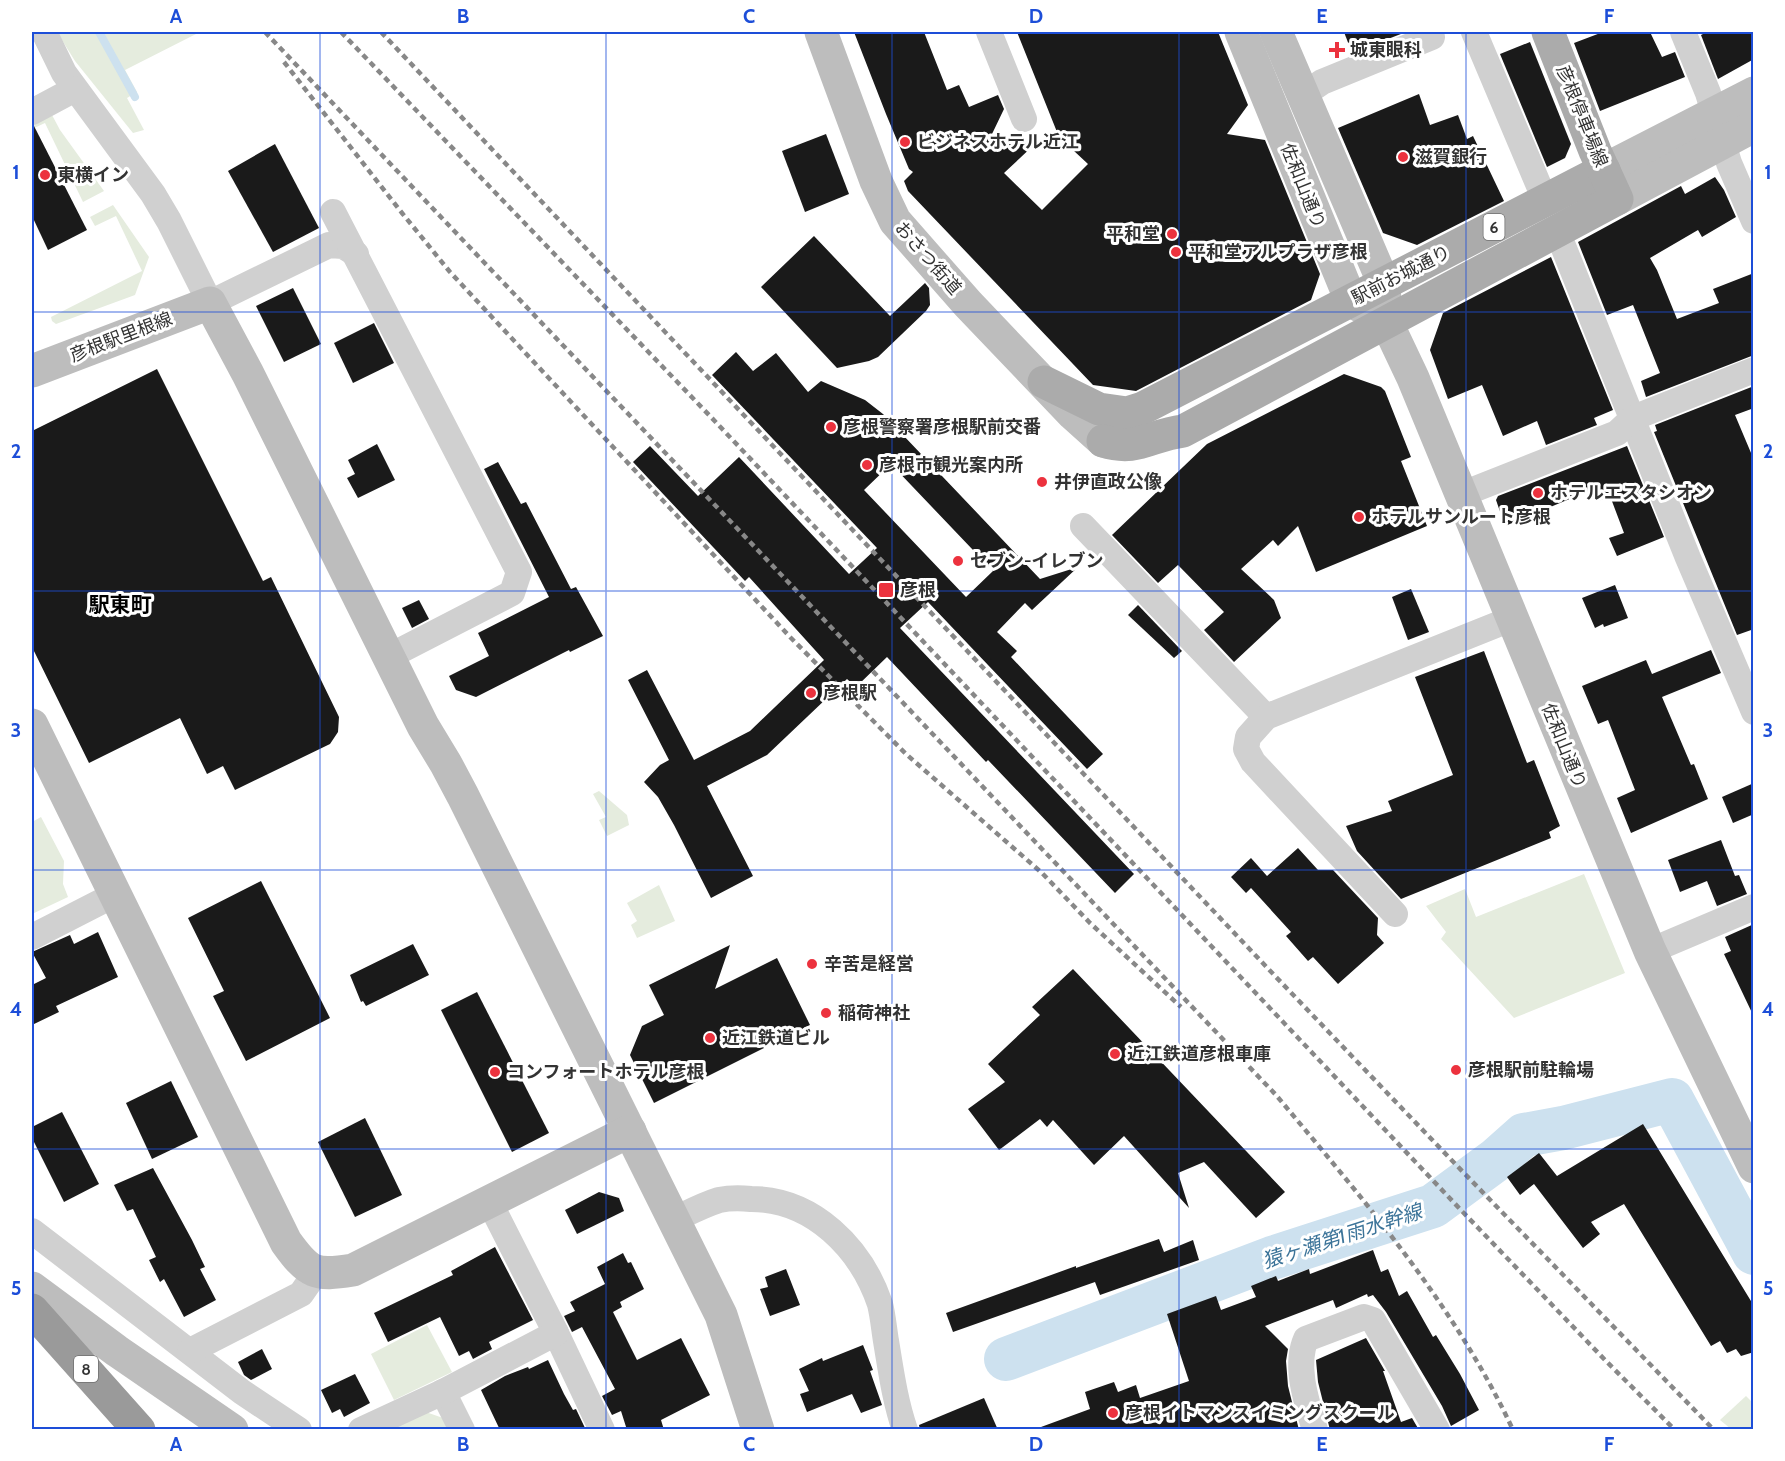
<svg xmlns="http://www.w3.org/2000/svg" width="1785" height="1461" font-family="Cabin,'Noto Sans JP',sans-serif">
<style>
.green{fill:#e5ecde}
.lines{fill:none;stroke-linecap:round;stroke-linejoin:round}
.stream{stroke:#cde1ef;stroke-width:8}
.river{stroke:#cde1ef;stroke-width:44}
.building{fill:#1a1a1a;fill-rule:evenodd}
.street{stroke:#d0d0d0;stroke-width:26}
.secondary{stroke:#bdbdbd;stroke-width:33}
.primary{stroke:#ababab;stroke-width:33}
.highway{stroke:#9a9a9a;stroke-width:33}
.rail{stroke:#888;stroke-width:4.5;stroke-dasharray:6 4.5;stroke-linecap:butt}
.grid{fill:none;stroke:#1d4ed8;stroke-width:1.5;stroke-opacity:0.55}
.poi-dot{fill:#ec323e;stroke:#fff;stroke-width:2}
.labels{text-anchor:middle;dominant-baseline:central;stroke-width:6;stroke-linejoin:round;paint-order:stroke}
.shield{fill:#fff;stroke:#707070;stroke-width:1.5}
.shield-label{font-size:16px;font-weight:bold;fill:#333}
.poi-label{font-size:18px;font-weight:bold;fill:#333;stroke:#fff;text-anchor:start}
.street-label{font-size:18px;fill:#333;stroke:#fff}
.water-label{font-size:20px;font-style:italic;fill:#3c7499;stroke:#fff}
.quarter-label{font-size:21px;font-weight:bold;fill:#000;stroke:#fff}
.neatline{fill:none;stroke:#1d4ed8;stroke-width:2}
.grid-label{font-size:20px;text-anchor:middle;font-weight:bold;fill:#1d4ed8}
</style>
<rect width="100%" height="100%" fill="#fff"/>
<!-- green -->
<g class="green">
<path d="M57,32H194L196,34L125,70L137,92L127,98L144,130L133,133L75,61Z"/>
<path d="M52,115L60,130L104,191L83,202L45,123L32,129V126Z"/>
<path d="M113,205L149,257L135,295L56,324L52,321L51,317L142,271L116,216L95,226L90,217Z"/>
<path d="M599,791L627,815L629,825L607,836L599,820L606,817L593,794Z"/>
<path d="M41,817L64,861L63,884L68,897L32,914V822Z"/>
<path d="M1584,874L1625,973L1514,1018L1441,939L1446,932L1426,906L1465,889L1476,917Z"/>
<path d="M659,885L675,921L637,938L631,925L637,921L627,903Z"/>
<path d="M427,1325L452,1372L394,1400L371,1354Z"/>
<path d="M1746,1396L1753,1403V1429H1731L1720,1420Z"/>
<path d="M423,1411L443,1418L449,1430H386Z"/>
</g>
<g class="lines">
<!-- stream -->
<path class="stream" d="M99,32L135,97"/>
<!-- river -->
<path class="river" d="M1006,1359L1272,1258L1433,1206L1497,1159L1524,1135L1563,1128L1672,1100L1754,1253"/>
</g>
<!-- building -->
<g class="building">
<path d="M854,32H924L947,90L959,85L969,107L998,95L1004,109L992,134L1036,143L1004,173L1042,210L1088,164L1059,137L1017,32H1218L1248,105L1227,134L1265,140L1320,274L1311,300L1136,391L1093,385L908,191L904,181L913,172L909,169L886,114Z"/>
<path d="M1344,32H1406L1352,53Z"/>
<path d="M1603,32H1650L1662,57L1675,52L1685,77L1600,111L1574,43Z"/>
<path d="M1707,32H1754V59L1718,79L1701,35Z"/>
<path d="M1530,42L1571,144L1565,158L1547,167L1500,54Z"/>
<path d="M1419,94L1430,125L1458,115L1467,139L1473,136L1504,201L1417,245L1383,233L1338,128Z"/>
<path d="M34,126L87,230L48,250L32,216V127Z"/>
<path d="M826,134L849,194L805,212L782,151Z"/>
<path d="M275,144L319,228L273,252L228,171Z"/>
<path d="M1715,177L1724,190L1736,217L1702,237L1698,230L1650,258L1657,270L1677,319L1719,303L1713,289L1754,273V355L1646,397L1641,381L1660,373L1633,305L1607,315L1578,242L1681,186L1685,194Z"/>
<path d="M814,236L890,316L925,283L929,288L930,305L926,311L878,357L869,361L837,368L761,287Z"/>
<path d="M1551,257L1613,410L1594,418L1597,425L1546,445L1537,421L1503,436L1482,385L1448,399L1430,350L1443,313Z"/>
<path d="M293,288L321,344L284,362L256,306Z"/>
<path d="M374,323L394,363L353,383L334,343Z"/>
<path d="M736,352L753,371L776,353L808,392L821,381L865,400L883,414L1040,579L1078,567L1032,610L1025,603L997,632L1017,651L1011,657L1103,754L1087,769L928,602L900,628L1134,874L1115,893L988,760L986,762L887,657L856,687L847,679L767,755L707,786L753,876L711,898L674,825L658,797L644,782L660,765L669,760L628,680L647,670L694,760L750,731L824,660L749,577L745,581L633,462L650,446L698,496L739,457L849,574L877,548L712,375ZM891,464L993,571L966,597L864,490Z"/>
<path d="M157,369L263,581L271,577L339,717L338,732L330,744L235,790L223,766L207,774L180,718L89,763L32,647V431Z"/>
<path d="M1344,374L1381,387L1385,391L1411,457L1401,461L1427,526L1316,572L1298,526L1278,546L1273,540L1241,569L1274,600L1281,618L1234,662L1204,630L1224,612L1178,565L1158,583L1112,535L1207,444Z"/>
<path d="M1754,386V408L1735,415L1754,460V629L1737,635L1654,432L1657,431L1655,425Z"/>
<path d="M377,444L395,480L358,498L347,478L355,474L348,460Z"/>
<path d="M1627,446L1664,537L1617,556L1609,538L1624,533L1610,496L1596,502L1591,490L1505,526L1496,500L1498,496Z"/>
<path d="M498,462L521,504L526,502L571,589L576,587L603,636L570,652L569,650L476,697L456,690L449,676L489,656L478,633L549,597L484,469Z"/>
<path d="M1615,585L1628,618L1604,627L1603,624L1595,628L1582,598Z"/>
<path d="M1411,589L1429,632L1408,640L1392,597Z"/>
<path d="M419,600L429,619L412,628L402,608Z"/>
<path d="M1138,605L1182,651L1174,658L1128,615Z"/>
<path d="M1711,650L1721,673L1662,697L1691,765L1694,764L1708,799L1631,833L1617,798L1635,790L1608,720L1598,724L1582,686L1646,660L1652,674Z"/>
<path d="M1484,651L1527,763L1534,760L1560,826L1549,832L1551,838L1401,899L1357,851L1346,826L1392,811L1388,801L1453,775L1415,677Z"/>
<path d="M1754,783V814L1733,823L1722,797Z"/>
<path d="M1721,840L1735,876L1739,875L1747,894L1717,906L1707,881L1680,892L1668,860Z"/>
<path d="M1298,848L1318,870H1333L1378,918L1377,935L1384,943L1338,984L1313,957L1308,961L1286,936L1291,932L1251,888L1246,893L1231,877L1251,858L1267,876Z"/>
<path d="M261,881L330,1018L246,1061L213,996L224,991L188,918Z"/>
<path d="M1754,924V1017L1724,954L1731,951L1725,937Z"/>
<path d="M98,932L118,977L56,1006L59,1012L32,1025V985L46,978L32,952L70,935L74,944Z"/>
<path d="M413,944L429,975L366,1006L363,1001L361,1002L350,975Z"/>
<path d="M730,945L715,989L777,958L810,1025L654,1103L630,1055L642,1026L664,1015L649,985Z"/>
<path d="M1073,969L1285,1192L1256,1218L1204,1162L1178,1173L1189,1208L1124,1136L1094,1165L1053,1120L1047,1127L1040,1119L999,1150L968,1109L1005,1082L988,1064L1040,1015L1032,1007Z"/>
<path d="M477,992L549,1133L512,1152L441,1010Z"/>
<path d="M171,1081L198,1137L152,1159L126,1103Z"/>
<path d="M62,1112L99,1184L64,1202L32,1138V1127Z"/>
<path d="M365,1118L402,1195L355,1217L318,1142Z"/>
<path d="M1643,1124L1754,1306V1352L1741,1356L1736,1349L1727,1353L1720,1341L1711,1346L1624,1204L1591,1222L1600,1234L1583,1248L1534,1184L1520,1195L1507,1177L1539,1153L1557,1176Z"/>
<path d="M153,1168L192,1240L205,1267L200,1269L216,1300L184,1317L164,1279L160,1282L149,1260L156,1257L133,1209L127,1211L114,1185Z"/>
<path d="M599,1192L619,1198L624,1211L577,1234L565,1210Z"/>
<path d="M1159,1239L1164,1252L1193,1240L1199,1260L1100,1295L1095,1282L953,1332L946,1313L1076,1266V1268Z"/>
<path d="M495,1247L533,1320L489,1342L492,1349L473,1359L469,1351L459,1356L440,1317L388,1342L374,1313L453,1275L451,1271Z"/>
<path d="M1373,1250L1381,1272L1388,1269L1399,1296L1407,1291L1433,1337L1436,1335L1460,1374L1479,1410L1451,1426L1442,1406L1386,1312L1373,1295L1368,1297L1367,1294L1336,1308L1333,1300L1265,1326L1288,1349L1286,1361L1288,1386L1299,1430H1042L1041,1427L1090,1409L1085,1392L1114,1382L1118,1392L1136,1385L1140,1398L1189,1381L1167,1314L1216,1296L1221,1310L1256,1297L1251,1286L1276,1276L1278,1281L1309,1269L1310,1274Z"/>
<path d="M623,1253L628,1263L631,1262L644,1289L620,1302L622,1307L613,1312L637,1360L681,1338L710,1395L661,1420L664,1430H627L621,1411L612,1415L602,1396L615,1389L582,1327L572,1332L564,1316L575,1311L570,1302L605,1284L597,1267Z"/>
<path d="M786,1269L800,1305L770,1316L760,1289L768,1287L765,1277Z"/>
<path d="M1366,1338L1385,1371H1383L1401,1422L1412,1418L1419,1430H1330L1318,1382L1316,1360Z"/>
<path d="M863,1345L873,1370L870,1371L882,1405L861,1413L852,1394L807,1412L800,1394L809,1391L799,1369L822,1358L823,1361Z"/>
<path d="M262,1349L272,1369L251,1380L244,1375L238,1362Z"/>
<path d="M548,1360L564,1394L573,1410L576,1409L585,1428L500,1430L481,1390L505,1376L528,1367L529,1369Z"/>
<path d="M355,1374L370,1403L344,1417L340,1409L332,1413L321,1390Z"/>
<path d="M984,1398L998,1430H920L919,1425Z"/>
</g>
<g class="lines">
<!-- street -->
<g class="street">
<path d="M44,32L64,73L153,194L169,221L210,303L329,245L343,246L356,254"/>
<path d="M989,32L1024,119"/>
<path d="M1474,32L1545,200"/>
<path d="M1683,32L1708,93L1729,163L1754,221"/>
<path d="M1303,95L1322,82L1432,37"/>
<path d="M32,112L75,89"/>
<path d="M333,212L519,572L512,593L388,657"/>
<path d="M1557,231L1688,558L1754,712"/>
<path d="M1460,495L1617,433L1633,418L1754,370"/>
<path d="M1083,526L1266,717"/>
<path d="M1395,914L1253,762L1246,749L1248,737L1266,717L1511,619"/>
<path d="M32,937L114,895"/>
<path d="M1650,951L1754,907"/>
<path d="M489,1201L556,1333L602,1430"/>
<path d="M673,1220C688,1213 703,1205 719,1200C729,1198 741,1198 751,1199C813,1199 861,1248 880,1304C883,1316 884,1329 886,1341C891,1371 895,1401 905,1430"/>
<path d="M32,1231L242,1392L299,1430"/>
<path d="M190,1351L301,1294L317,1271"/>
<path d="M443,1392L462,1430"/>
<path d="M361,1430L443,1392L556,1333"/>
<path d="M1315,1430C1307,1403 1294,1366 1306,1339L1364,1317L1373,1320L1437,1430"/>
</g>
<!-- secondary -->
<g class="secondary">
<path d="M821,32L876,181L895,221L968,304L1073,414L1103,441"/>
<path d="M1241,32L1351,301L1374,314"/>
<path d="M1276,32L1384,284L1386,321L1413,378L1650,951L1754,1167"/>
<path d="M1604,170L1754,93"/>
<path d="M1617,199L1754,126"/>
<path d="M32,371L210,303L248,374L423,726L446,764L463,796L721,1315L758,1430"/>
<path d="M32,725L286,1242C309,1274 315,1276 353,1270L630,1131"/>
<path d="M32,1288L117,1351L232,1430"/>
</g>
<!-- primary -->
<g class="primary">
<path d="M1044,382L1099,409L1127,413L1143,408L1604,170"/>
<path d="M1103,441C1138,452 1150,435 1183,431L1617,199L1595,151L1548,32"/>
</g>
<!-- highway -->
<path class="highway" d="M32,1310L139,1430"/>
<!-- rail -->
<g class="rail">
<path d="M265,32L1276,1095C1363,1199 1455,1305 1513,1430"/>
<path d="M341,32L709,415L1459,1208L1605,1360L1675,1430"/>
<path d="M381,32L1276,977L1463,1172L1714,1430"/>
<path d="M284,62L402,213L450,272L791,638L906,754L1042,873L1090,923L1181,1007"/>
</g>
</g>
<!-- grid -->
<path class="grid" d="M320,32V1430M606,32V1430M892,32V1430M1179,32V1430M1466,32V1430M32,312H1754M32,591H1754M32,870H1754M32,1149H1754"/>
<!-- markers -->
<g class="poi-dot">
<path d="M1334 41h6v6h6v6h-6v6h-6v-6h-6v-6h6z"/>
<circle cx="905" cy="142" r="6"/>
<circle cx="1403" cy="157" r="6"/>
<circle cx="45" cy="175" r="6"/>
<circle cx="1172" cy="234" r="6"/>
<circle cx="1176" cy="252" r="6"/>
<circle cx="831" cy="427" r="6"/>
<circle cx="867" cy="465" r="6"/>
<circle cx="1042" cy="482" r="6"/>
<circle cx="1538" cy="493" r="6"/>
<circle cx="1359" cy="517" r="6"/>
<circle cx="958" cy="561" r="6"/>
<rect x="878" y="582" width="16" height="16" rx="3"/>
<circle cx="811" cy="693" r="6"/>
<circle cx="812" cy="964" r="6"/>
<circle cx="826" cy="1013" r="6"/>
<circle cx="710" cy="1038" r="6"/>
<circle cx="1115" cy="1054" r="6"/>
<circle cx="1456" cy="1070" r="6"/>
<circle cx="495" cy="1072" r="6"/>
<circle cx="1113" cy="1413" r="6"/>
</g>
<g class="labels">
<!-- shield labels -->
<g class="shield">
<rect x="1483.5" y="214" width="21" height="26" rx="4.5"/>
<rect x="74" y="1356" width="24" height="26" rx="4.5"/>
</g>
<g class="shield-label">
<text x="1494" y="227">6</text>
<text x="86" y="1369">8</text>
</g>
<!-- poi labels -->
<g class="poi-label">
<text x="1350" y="50">城東眼科</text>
<text x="917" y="142">ビジネスホテル近江</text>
<text x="1415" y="157">滋賀銀行</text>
<text x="57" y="175">東横イン</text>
<text x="1160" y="234" text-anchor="end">平和堂</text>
<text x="1188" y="252">平和堂アルプラザ彦根</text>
<text x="843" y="427">彦根警察署彦根駅前交番</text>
<text x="879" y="465">彦根市観光案内所</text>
<text x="1054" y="482">井伊直政公像</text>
<text x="1550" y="493">ホテルエスタシオン</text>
<text x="1371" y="517">ホテルサンルート彦根</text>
<text x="970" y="561">セブン-イレブン</text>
<text x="900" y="590">彦根</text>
<text x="823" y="693">彦根駅</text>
<text x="824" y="964">辛苦是経営</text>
<text x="838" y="1013">稲荷神社</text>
<text x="722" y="1038">近江鉄道ビル</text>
<text x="1127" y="1054">近江鉄道彦根車庫</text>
<text x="1468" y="1070">彦根駅前駐輪場</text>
<text x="507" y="1072">コンフォートホテル彦根</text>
<text x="1125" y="1413">彦根イトマンスイミングスクール</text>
</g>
<!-- street labels -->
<g class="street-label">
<text transform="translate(1582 116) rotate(68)">彦根停車場線</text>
<text transform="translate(1303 186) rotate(68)">佐和山通り</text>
<text transform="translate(928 258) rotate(49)">おさつ街道</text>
<text transform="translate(1401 275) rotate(-27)">駅前お城通り</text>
<text transform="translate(121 337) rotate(-21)">彦根駅里根線</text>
<text transform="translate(1564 746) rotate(68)">佐和山通り</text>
</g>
<!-- water labels -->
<g class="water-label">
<text transform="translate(1342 1236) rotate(-18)">猿ヶ瀬第1雨水幹線</text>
</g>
<!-- quarter labels -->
<g class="quarter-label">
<text x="120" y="604">駅東町</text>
</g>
</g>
<!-- border -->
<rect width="1785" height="1461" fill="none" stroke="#ffffff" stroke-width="66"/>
<rect x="33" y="33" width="1719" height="1395" class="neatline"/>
<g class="grid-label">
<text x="176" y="23">A</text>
<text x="463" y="23">B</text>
<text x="749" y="23">C</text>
<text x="1036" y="23">D</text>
<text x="1322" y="23">E</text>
<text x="1609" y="23">F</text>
<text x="16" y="179">1</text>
<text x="1768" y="179">1</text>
<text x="16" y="458">2</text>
<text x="1768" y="458">2</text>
<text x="16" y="737">3</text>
<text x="1768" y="737">3</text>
<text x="16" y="1016">4</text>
<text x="1768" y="1016">4</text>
<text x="16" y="1295">5</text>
<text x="1768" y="1295">5</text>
<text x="176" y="1451">A</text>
<text x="463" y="1451">B</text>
<text x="749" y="1451">C</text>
<text x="1036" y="1451">D</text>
<text x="1322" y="1451">E</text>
<text x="1609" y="1451">F</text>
</g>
</svg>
